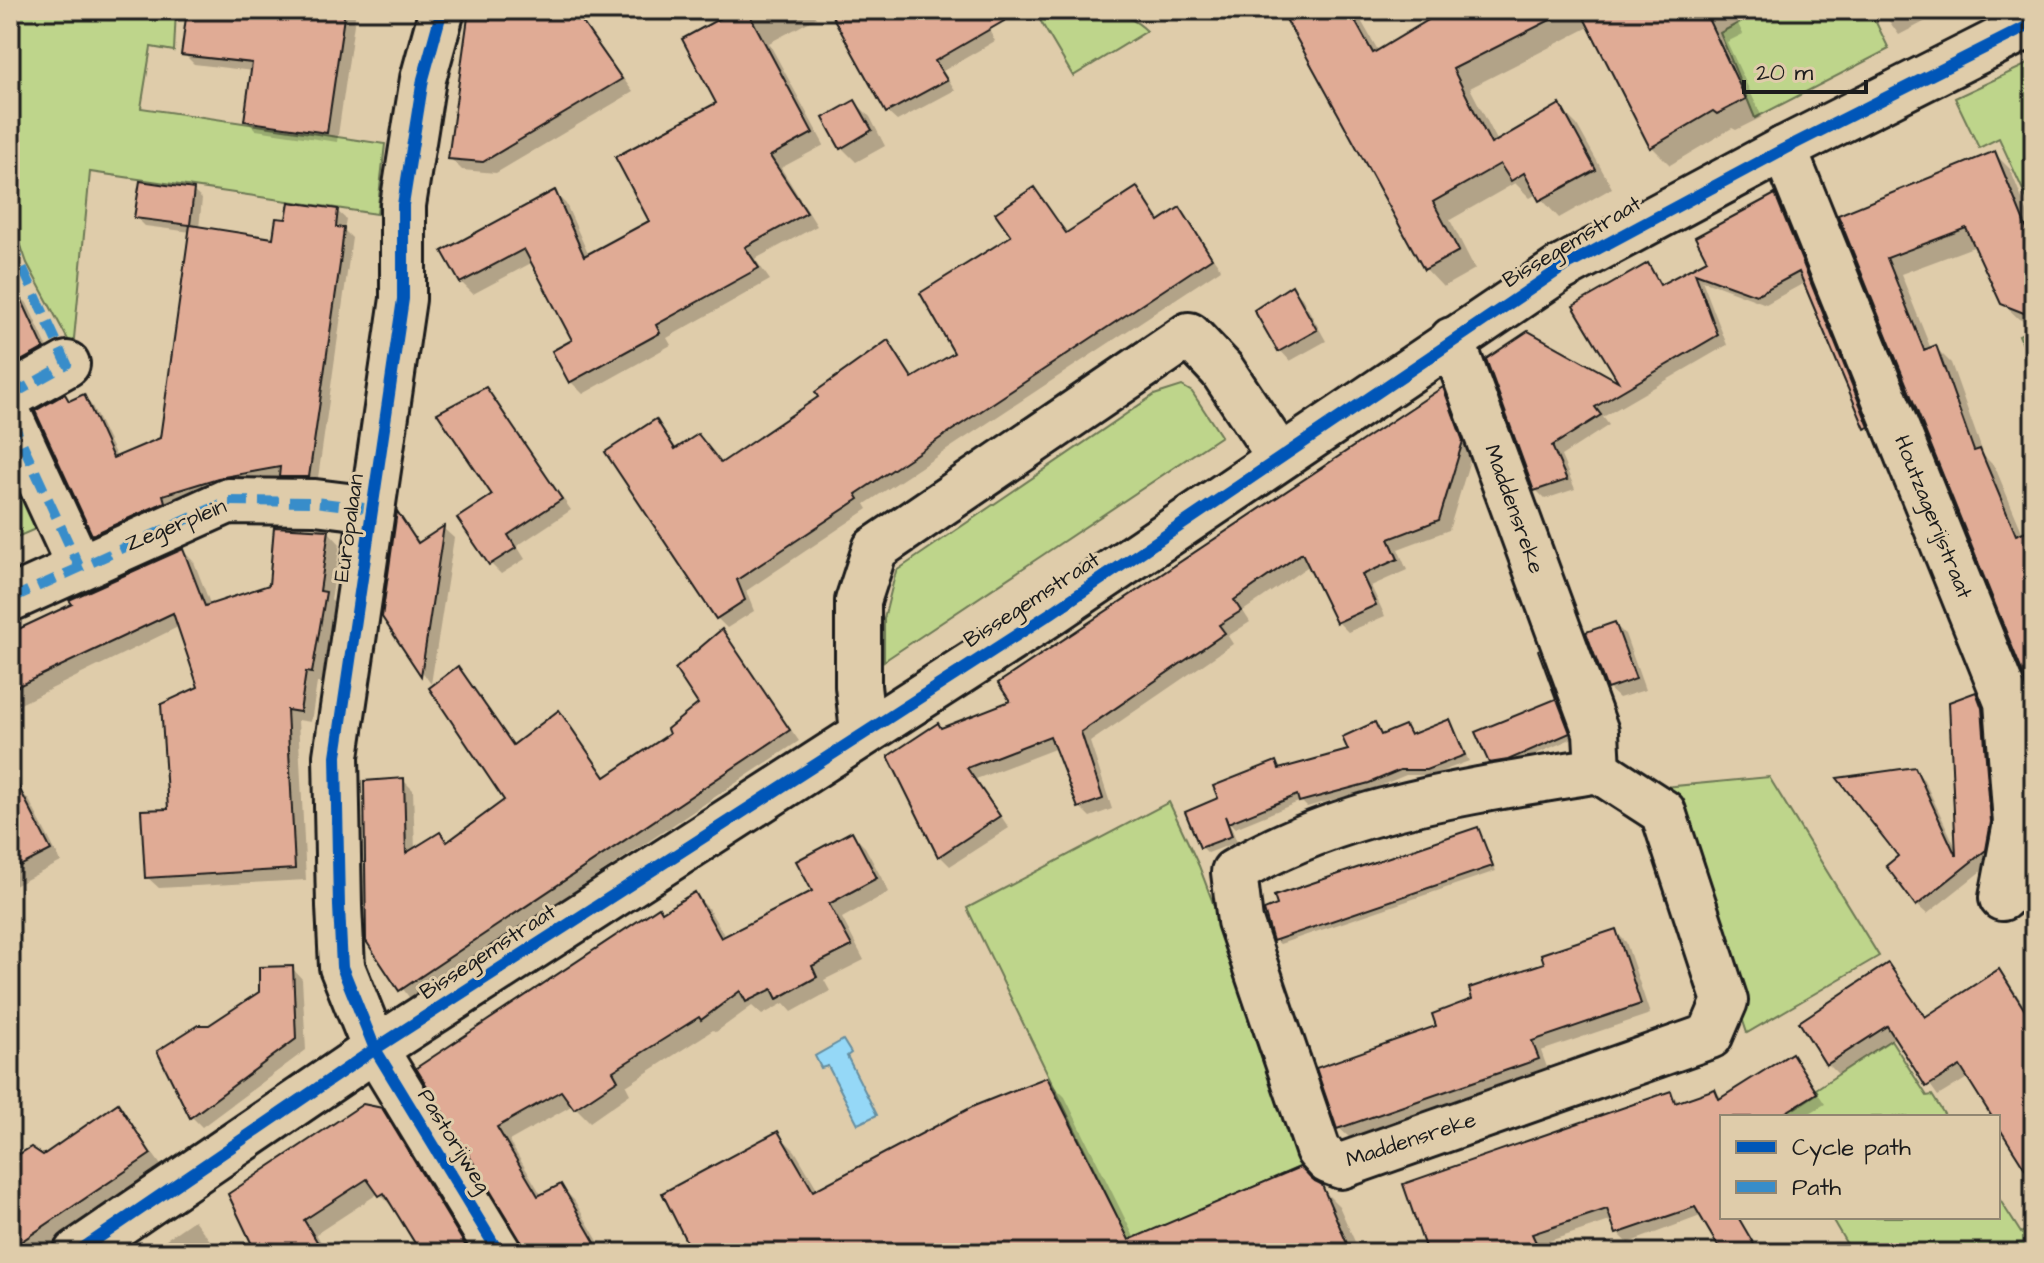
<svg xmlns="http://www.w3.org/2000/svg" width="2044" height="1263" font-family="'Architects Daughter',sans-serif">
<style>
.green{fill:#bed58b;stroke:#6d7854;stroke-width:2}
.water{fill:#95d8f7;stroke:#658d9f;stroke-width:2}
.shadow{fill:#0003}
.building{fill:#e0ab95;stroke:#1c1c1c;stroke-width:2}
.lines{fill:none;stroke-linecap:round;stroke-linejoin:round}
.minor-casing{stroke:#1c1c1c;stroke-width:50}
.tertiary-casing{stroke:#1c1c1c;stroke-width:50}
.minor{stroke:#dfccaa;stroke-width:44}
.tertiary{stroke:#dfccaa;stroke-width:44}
.quiet{stroke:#388dca;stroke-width:10;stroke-dasharray:20 10;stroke-linecap:butt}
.cycleway-casing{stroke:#dfccaa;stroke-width:17}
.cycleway{stroke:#0057b8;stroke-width:12}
.labels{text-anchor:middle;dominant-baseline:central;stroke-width:6;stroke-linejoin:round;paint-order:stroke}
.street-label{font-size:22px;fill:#1c1c1c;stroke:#dfccaa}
</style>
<rect width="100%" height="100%" fill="#dfccaa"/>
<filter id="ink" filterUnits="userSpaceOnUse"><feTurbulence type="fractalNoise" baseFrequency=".0125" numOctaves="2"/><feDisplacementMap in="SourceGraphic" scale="16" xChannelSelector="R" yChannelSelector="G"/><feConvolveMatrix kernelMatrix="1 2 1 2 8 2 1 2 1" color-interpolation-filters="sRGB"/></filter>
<g filter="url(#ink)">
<!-- green -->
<g class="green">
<path d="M10,10H176L174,51L151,47L141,108L385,144L377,214L90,172L73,349L27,263L10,214Z"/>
<path d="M1034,10C1073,10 1117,1 1147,31L1073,76Z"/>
<path d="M1739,10H1870L1889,49L1755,118L1720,33L1744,20Z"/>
<path d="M2034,61V214L1999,138L1979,148L1955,98Z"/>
<path d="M2034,328V371L2019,335Z"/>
<path d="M1182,386L1192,392L1221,436L884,661V619L896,571L1154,395Z"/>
<path d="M10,467L40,527L10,540Z"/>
<path d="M1769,777L1879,956L1747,1033L1665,787Z"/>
<path d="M1169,802L1199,866L1311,1162L1129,1241L967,908Z"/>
<path d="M1891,1040L1927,1096L1932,1095L1946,1117H1775L1792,1104L1795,1108L1818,1093L1816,1089Z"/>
<path d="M1998,1197L2021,1233L2034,1226V1253H1852L1831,1217H1998Z"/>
</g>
<!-- water -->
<path class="water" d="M843,1040L851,1053L847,1056L877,1115L858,1124L828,1066L821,1068L815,1056Z"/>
<!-- shadow -->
<g class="shadow">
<path d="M189,10H356L337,142L256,130L246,120L253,71L194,64L184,54Z"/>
<path d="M474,10H574L633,92L496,173L462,170L450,158Z"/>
<path d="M706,10H811L816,18L769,43L824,145L781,168L817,226L755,259L770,280L667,338L671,345L583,394L571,382L575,341L533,262L473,294L461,282L554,192L566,204L589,256L652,222L718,103L715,23Z"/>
<path d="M902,10H978L995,41L943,71L955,90L897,121L887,112Z"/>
<path d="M1281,10H1355L1379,52L1431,21L1438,10H1737L1732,12L1743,34L1727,42L1762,117L1736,130L1732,128L1670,165L1652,147L1591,26L1470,88L1498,142L1559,107L1577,125L1612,188L1559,218L1537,194L1530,198L1515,183L1450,220L1475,269L1443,287L1426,269Z"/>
<path d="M1881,10H1947L1899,35Z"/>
<path d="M855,102L870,117L885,146L856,162L841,147Z"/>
<path d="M1995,154L2010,169L2034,229V325L2019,319L2002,303L1976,246L1901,274L1931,349L1935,347L1951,363L1984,456L1995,467L2023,534L2034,530V691L1840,216Z"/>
<path d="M1034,190L1068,235L1137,190L1161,222L1179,210L1221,269L865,504L868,509L746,591L754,611L727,628L717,618L655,422L678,450L722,465L821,398L888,342L915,379L956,354Z"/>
<path d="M193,191L202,199L199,228L275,240L337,211L346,219L344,230L352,238L317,485H290L282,476L228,486L103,542L94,534L65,396L71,402L83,397L92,406L117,458L162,440L191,232L145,226L136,217Z"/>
<path d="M1775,197L1784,206L1877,437L1867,427L1806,282L1766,304L1702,280L1727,345L1603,417L1609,425L1561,456L1575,489L1545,499L1536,490L1488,360L1623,386L1647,265L1663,286L1710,261Z"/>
<path d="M1291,288L1302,298L1326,341L1290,361L1280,350Z"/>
<path d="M17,293L27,303L53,359L10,386V296Z"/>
<path d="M486,389L571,510L517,546L525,559L501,574L491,564L495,495Z"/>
<path d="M1442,390L1453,400L1472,453L1449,530L1398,549L1407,570L1371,586L1385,616L1348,632L1338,622L1310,565L1243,611L1250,622L1228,636L1233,644L1090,742L1112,809L1090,817L1080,807L1057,748L976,779L1009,828L950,866L940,856L890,757L942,730L1014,702Z"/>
<path d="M399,515L421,544L444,529L454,538L431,684L384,617Z"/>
<path d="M329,532L340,544L331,600L336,605L323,683H317L311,722L298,720L306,880L159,888L147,877L170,811L200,688L180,626L10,709V635L183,551L194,562L211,606L271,586Z"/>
<path d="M1614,624L1625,634L1645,690L1619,698L1608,688Z"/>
<path d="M722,632L799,741L411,1000L368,940L403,780L413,790L415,850L440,834L449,843L506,801L458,669L515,746L559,713L607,778L672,734L700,704Z"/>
<path d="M1549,675L1573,738L1513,764L1496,767L1478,733L1558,700Z"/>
<path d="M1975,694L1985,704L2000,832L1995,860L1927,914L1917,905L1901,856L1914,770L1924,780L1958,852Z"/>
<path d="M1449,721L1469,761L1432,775H1406L1375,788L1307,807L1301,801L1235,828L1229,822L1237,842L1208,853L1202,847L1188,813L1220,799L1276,763L1283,770L1350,752L1375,725L1383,736L1404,727L1412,737Z"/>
<path d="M18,789L29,800L61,862L10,888V793Z"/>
<path d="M1478,830L1496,871L1280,944L1275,940L1280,906Z"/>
<path d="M851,833L865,847L889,892L842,918L864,960L824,980L830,991L792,1012L784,1003L762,1015L752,1006L716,1032L713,1030L626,1086L630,1094L590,1122L573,1105L509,1141L542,1196L560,1186L574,1200L605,1253H526L522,1239L418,1068L695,895L708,908L726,938L815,892Z"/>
<path d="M1615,931L1626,942L1650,1014L1541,1051L1548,1070L1350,1138L1339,1128L1439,1028L1475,1000Z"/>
<path d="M1888,966L1927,1018L1999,972L2009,982L2034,1022V1180L1969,1077L1938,1096L1896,1037L1838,1074L1827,1063Z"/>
<path d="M292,968L302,979L306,1050L202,1127L192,1117L160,1052L209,1027Z"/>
<path d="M1792,1055L1825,1104L1803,1117H1722V1208L1628,1243L1618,1233L1613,1220L1540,1244L1545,1253H1437L1670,1093L1680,1103L1715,1091L1723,1099Z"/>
<path d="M1047,1079L1065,1097L1142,1253H696L777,1133L795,1151L818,1190Z"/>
<path d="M118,1106L163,1168L37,1253H10V1163L43,1158Z"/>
<path d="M381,1110L390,1120H386L468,1253H423L394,1209L379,1193L316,1234L328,1253H249Z"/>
<path d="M392,1122L395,1124L473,1253H472Z"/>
<path d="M1320,1187L1339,1206L1360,1253H1154Z"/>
<path d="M194,1220L220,1253H146Z"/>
</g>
<!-- building -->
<g class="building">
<path d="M187,10H345L327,133L244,121L252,63L181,55Z"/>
<path d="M469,10H579L583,23L622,79L483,162L448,159Z"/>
<path d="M735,10H747L813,133L770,156L807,213L745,247L759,268L656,325L660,333L569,383L552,351L572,340L524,249L460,283L442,251L555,190L584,256L649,221L615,157L716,103L682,39Z"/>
<path d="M829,10H1023L935,61L947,80L886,113Z"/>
<path d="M1281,10H1349L1373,53L1428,20L1423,10H1570L1453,69L1491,144L1560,104L1596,170L1539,201L1524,173L1511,181L1500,164L1433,202L1459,251L1424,270Z"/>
<path d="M1580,10H1704L1746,99L1717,114L1713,111L1650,148Z"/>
<path d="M855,100L872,130L840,149L823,118Z"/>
<path d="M1995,151L2034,247V317L2001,304L1966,228L1887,258L1924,350L1936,345L1974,451L1980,449L2016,535L2034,528V701L1838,215Z"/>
<path d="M140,181L194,189L190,225L273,238L276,218L286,219L289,202L338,209L336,227L344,228L340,264L309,477H279L280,467L218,478L163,495L165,502L92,535L35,411L65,394L69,401L84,394L113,458L160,438L190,225L134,218Z"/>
<path d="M1034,187L1066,233L1137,187L1159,221L1180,207L1212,258L856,494L859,499L737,580L745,600L716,619L605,452L656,419L675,449L698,434L721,463L818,397L815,392L888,340L912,378L954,353L920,293L1011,236L995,213Z"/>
<path d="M1775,194L1869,427L1865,429L1799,272L1756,295L1695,273L1718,335L1595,407L1601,415L1552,446L1567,480L1534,491L1486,359L1528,331L1618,381L1573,306L1648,263L1660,285L1707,260L1695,237Z"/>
<path d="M10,275L44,348L10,367Z"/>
<path d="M1292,285L1317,330L1278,352L1254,310Z"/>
<path d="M486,387L562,499L508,535L516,548L489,565L457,518L492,495L437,413Z"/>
<path d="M1443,387L1463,441L1439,520L1389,539L1398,559L1362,575L1376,605L1336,623L1302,553L1234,600L1241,611L1219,625L1225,633L1081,732L1103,799L1078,808L1050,736L967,768L1000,816L938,857L888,756L938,723L941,728L1010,701L998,683Z"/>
<path d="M397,511L418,543L444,526L421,676L382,617Z"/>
<path d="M274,527L329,530L320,591L326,592L312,673L306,672L300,712L287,710L295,869L145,878L141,810L168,809L161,704L198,687L173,613L10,690V633L72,604L69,600L183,549L205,606L269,585Z"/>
<path d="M1615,622L1636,679L1607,689L1586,632Z"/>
<path d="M722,629L790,730L399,991L366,941L364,781L404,778L406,853L440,832L447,842L504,800L429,688L458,666L513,745L559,710L605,777L669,734L667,729L698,704L675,669Z"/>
<path d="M1538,650L1570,733L1508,760L1489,763L1475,732L1556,699Z"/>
<path d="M1976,692L1982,708L1991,822L1986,850L1916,906L1886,866L1898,856L1837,778L1915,767L1956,856L1949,702Z"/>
<path d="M1450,719L1465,755L1426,770H1400L1369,783L1299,802L1297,795L1228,823L1225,816L1232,836L1200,848L1185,812L1218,798L1213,786L1276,761L1279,769L1348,750L1342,737L1375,722L1381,735L1405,725L1410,735Z"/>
<path d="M10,770L51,850L20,866L10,847Z"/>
<path d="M1478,827L1493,866L1273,941L1264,910L1277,905L1274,896Z"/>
<path d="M852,831L877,878L829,904L852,946L812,966L817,977L777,999L772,989L746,1002L740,991L701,1020L699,1017L613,1071L618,1080L574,1109L561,1091L497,1127L538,1196L561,1184L601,1253H524L520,1240L416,1068L659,907L662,912L695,892L721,938L812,891L796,861Z"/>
<path d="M1616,929L1641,1004L1532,1041L1539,1059L1337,1129L1316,1068L1436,1026L1432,1014L1472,999L1469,988L1544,963L1541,954Z"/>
<path d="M1888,963L1925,1017L1999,969L2034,1025V1183L1998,1126V1117H1992L1960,1066L1926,1087L1887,1026L1826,1065L1799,1022Z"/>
<path d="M293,966L296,1039L190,1118L157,1051L198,1025H209L259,992V967Z"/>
<path d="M1792,1053L1817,1093L1778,1117H1722V1217H1738L1759,1253H1722L1695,1207L1616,1234L1607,1209L1532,1234L1541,1253H1427L1403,1184L1671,1091L1675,1103L1715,1089L1719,1099Z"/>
<path d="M1047,1077L1129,1240L1300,1167L1322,1185L1351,1253H692L662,1193L778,1131L813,1191L974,1106Z"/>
<path d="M118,1103L151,1154L10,1249V1160L31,1147L43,1155Z"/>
<path d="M363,1104L382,1108L470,1253H421L384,1193L379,1196L367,1179L304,1220L324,1253H256L228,1194Z"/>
</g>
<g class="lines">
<defs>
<g id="minor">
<path d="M442,10L423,79L403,205V299L336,756L339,906L342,967L375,1049L499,1253"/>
<path d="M1784,149L2007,702L2016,823L2002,898"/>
<path d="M1452,340L1596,732L1598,770"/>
<path d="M10,396L67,364"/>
<path d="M10,417L79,566"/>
<path d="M10,599L228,501L315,502L372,509"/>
<path d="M1598,770L1663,812L1725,1001L1710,1036L1341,1166L1328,1161L1318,1150L1240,921L1234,872C1344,806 1474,791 1598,770Z"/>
</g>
<g id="tertiary">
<path d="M863,732L858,686V601L875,549L1189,335L1222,370L1279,456"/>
<path d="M76,1253L375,1049L1051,613L1560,269L1784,149L2034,23"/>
</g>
</defs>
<!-- minor casing -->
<use href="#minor" class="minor-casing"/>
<!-- tertiary casing -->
<use href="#tertiary" class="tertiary-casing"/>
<!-- minor -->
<use href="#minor" class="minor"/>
<!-- tertiary -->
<use href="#tertiary" class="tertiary"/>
<!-- quiet -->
<g class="quiet">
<path d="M10,241L67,364L10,396"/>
<path d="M10,417L79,566"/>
<path d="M10,599L228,501L315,502L372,509"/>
</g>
<defs>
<g id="cycleway">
<path d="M442,10L423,79L403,205V299L336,756L339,906L342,967L375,1049L499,1253"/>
<path d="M76,1253L375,1049L1051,613L1560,269L1784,149L2034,23"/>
</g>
</defs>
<!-- cycleway casing -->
<use href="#cycleway" class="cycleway-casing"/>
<!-- cycleway -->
<use href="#cycleway" class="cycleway"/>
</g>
</g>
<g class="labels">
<!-- street labels -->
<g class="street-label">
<text transform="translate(1572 242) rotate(-31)">Bissegemstraat</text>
<text transform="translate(1514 509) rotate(70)">Maddensreke</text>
<text transform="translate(1933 517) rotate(68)">Houtzagerijstraat</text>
<text transform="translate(176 525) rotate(-22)">Zegerplein</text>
<text transform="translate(349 528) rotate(-82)">Europalaan</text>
<text transform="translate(1032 600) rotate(-33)">Bissegemstraat</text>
<text transform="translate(488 952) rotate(-33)">Bissegemstraat</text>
<text transform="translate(1411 1140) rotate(-18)">Maddensreke</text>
<text transform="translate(454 1141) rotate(58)">Pastorijweg</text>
</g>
</g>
<!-- margin -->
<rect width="2044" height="1263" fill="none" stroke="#dfccaa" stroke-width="40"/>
<rect x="20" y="20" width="2004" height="1223" fill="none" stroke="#1c1c1c" stroke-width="3" filter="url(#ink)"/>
<!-- legend -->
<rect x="1720" y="1115" width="280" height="104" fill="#dfccaa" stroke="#918671" stroke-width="2"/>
<rect x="1736" y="1141" width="40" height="12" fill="#0057b8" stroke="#918671" stroke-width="2"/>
<text x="1792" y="1155" font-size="24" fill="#1c1c1c">Cycle path</text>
<rect x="1736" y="1181" width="40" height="12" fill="#388dca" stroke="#918671" stroke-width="2"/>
<text x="1792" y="1195" font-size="24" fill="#1c1c1c">Path</text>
<!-- scale -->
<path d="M1744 80v12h122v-12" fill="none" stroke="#1c1c1c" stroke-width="4"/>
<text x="1756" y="80" font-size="24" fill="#1c1c1c" stroke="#dfccaa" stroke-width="6" paint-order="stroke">20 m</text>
</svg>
